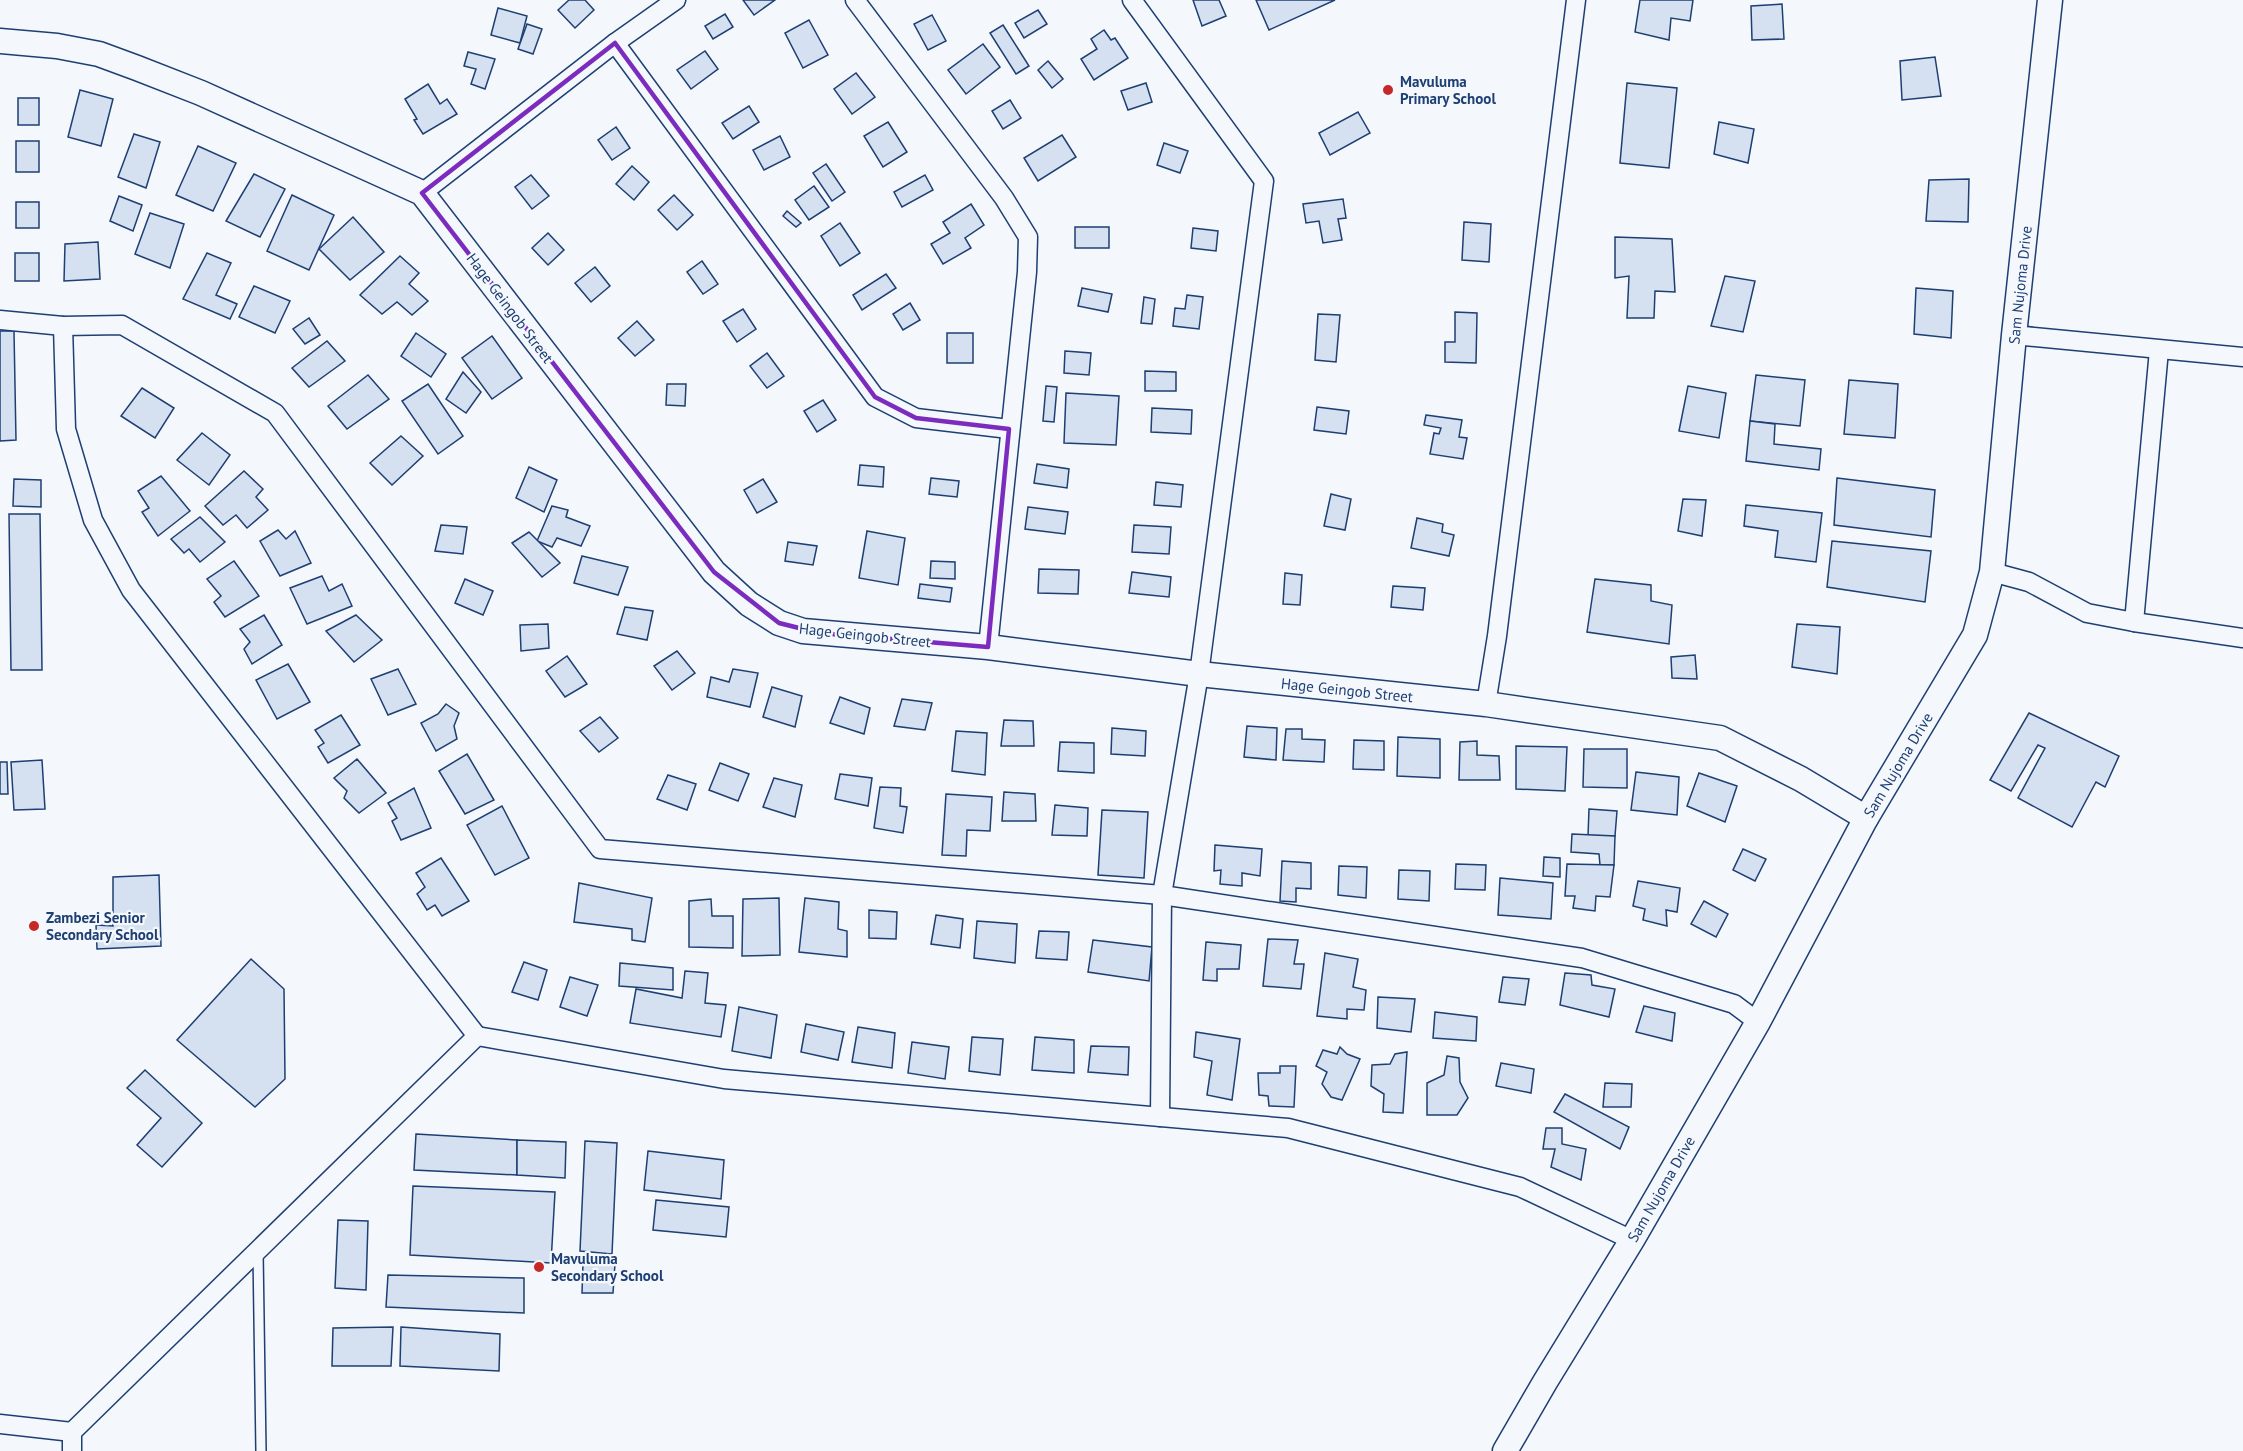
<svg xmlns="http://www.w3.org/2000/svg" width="2243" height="1451" font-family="'PT Sans',sans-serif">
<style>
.building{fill:#d5e0f0;stroke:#1d3f73;stroke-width:1.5}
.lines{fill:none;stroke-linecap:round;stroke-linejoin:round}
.lane-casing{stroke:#1d3f73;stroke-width:12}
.street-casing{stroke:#1d3f73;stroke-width:21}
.secondary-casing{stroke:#1d3f73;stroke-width:27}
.lane{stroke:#f4f7fb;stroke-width:9}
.street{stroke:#f4f7fb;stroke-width:18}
.secondary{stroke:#f4f7fb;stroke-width:24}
.marked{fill:none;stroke:#7b2cbf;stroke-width:4.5;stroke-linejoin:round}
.poi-dot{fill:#c62828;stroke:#f4f7fb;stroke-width:2}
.labels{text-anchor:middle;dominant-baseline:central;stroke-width:4.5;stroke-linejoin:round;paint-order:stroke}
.poi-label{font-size:15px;font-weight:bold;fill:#1d3f73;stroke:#f4f7fb;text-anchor:start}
.street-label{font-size:15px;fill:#1d3f73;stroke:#f4f7fb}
</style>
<rect width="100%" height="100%" fill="#f4f7fb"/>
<!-- building -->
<g class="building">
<path d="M569,0H585L594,10L575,28L558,10Z"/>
<path d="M743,0H775L754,15Z"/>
<path d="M1193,0H1219L1226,16L1202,26Z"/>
<path d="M1256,0H1335L1269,30Z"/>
<path d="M1640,0H1693L1690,21L1671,18L1669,40L1635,32Z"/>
<path d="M1782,4L1784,39L1752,40L1751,6Z"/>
<path d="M498,8L527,16L520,43L491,35Z"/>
<path d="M1038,10L1047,24L1024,38L1015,23Z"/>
<path d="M725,14L733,27L713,39L705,26Z"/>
<path d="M932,15L946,41L928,50L914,24Z"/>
<path d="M809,20L828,55L803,68L785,33Z"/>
<path d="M527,24L542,29L533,54L518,49Z"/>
<path d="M1003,25L1029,66L1016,74L990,33Z"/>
<path d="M1104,30L1111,40L1115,38L1128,58L1094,80L1081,59L1097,49L1091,39Z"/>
<path d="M983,44L1000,67L966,94L948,70Z"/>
<path d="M705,51L718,69L691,89L677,70Z"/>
<path d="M468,52L495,59L485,89L471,84L476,69L464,66Z"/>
<path d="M1935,57L1941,96L1902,100L1900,61Z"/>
<path d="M1048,61L1063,79L1052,88L1038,70Z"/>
<path d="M856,73L875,97L852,114L834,89Z"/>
<path d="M1146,83L1152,102L1128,110L1121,91Z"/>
<path d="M1627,83L1677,88L1669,168L1620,163Z"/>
<path d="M428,84L440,104L447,99L457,114L423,134L414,120L417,119L405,99Z"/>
<path d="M80,90L113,99L101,146L68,137Z"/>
<rect x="18" y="98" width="21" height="27"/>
<path d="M1010,100L1021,118L1003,129L992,111Z"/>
<path d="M749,106L759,122L733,139L722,123Z"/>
<path d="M1358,112L1370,133L1330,155L1319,133Z"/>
<path d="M888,122L907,152L883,167L864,136Z"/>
<path d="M1719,122L1754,129L1748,163L1714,154Z"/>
<path d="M616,127L630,148L612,160L598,140Z"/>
<path d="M134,134L160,142L146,188L118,177Z"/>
<path d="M1062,135L1076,157L1038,181L1024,158Z"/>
<path d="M780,136L790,157L764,170L753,150Z"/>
<rect x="16" y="141" width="23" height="31"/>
<path d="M1164,143L1188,151L1180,173L1157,165Z"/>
<path d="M198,146L236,163L213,211L176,195Z"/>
<path d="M826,164L845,192L832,201L813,173Z"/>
<path d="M632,166L649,182L634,200L616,184Z"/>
<path d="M254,174L285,189L260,237L226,221Z"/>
<path d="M531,175L549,196L532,209L515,187Z"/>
<path d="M925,175L933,190L902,207L894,192Z"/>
<path d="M1969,179L1968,222L1926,221L1929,180Z"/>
<path d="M814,186L829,207L809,220L795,200Z"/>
<path d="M292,195L334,215L309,270L267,251Z"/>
<path d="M674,195L693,215L677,230L658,210Z"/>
<path d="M119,196L142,205L133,231L110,221Z"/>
<path d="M1343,199L1346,218L1338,219L1342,240L1323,243L1319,221L1306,223L1303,204Z"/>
<rect x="16" y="202" width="23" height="26"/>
<path d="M971,204L984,225L965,238L971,248L943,264L931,244L950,233L943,222Z"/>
<path d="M787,211L801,223L796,227L783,216Z"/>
<path d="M150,213L184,224L170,268L135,254Z"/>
<path d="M353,217L384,252L350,280L319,249Z"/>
<path d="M1464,222L1491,224L1489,262L1462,260Z"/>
<path d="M840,223L860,253L840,266L821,236Z"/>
<rect x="1075" y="227" width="34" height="21"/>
<path d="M1193,228L1218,231L1216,251L1191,248Z"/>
<path d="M548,233L564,250L548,265L532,248Z"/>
<path d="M1615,237L1672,239L1675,292L1655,291L1654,318H1627L1629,276L1615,278Z"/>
<path d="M98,242L100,279L64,281L65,244Z"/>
<rect x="15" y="253" width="24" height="28"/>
<path d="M207,253L231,263L216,295L237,304L230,319L183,299Z"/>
<path d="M400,256L419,273L409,284L428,301L412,315L397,302L382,314L360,295Z"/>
<path d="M702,261L718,284L703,294L687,272Z"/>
<path d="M595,267L610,286L591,302L575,283Z"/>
<path d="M886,274L896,288L862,310L853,295Z"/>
<path d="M1725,276L1755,281L1743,332L1711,326Z"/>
<path d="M254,286L290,301L275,333L239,317Z"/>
<path d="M1082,288L1112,294L1108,312L1078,306Z"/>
<path d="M1916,288L1953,291L1951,338L1914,334Z"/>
<path d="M1187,295L1203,297L1199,329L1173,326L1175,308L1185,309Z"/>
<path d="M1144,297L1155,299L1152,324L1141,323Z"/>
<path d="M910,303L920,320L903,330L893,314Z"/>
<path d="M743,309L756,329L737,342L723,321Z"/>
<path d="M1455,312L1477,313L1476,363L1445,362V342H1455Z"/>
<path d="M1318,314L1340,315L1336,362L1315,360Z"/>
<path d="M309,318L320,335L305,344L293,329Z"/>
<path d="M637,321L654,340L635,356L618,338Z"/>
<path d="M0,331H14L16,440L0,441Z"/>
<path d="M416,333L446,354L431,377L401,356Z"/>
<rect x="947" y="333" width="26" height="30"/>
<path d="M492,336L522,378L492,399L462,358Z"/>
<path d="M327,341L345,361L309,387L292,368Z"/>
<path d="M1065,351L1091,353L1089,375L1064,373Z"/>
<path d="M767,353L784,376L767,388L750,366Z"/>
<path d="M1145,371L1176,372V391H1145Z"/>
<path d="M463,372L481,392L466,413L446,399Z"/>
<path d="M368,375L389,399L347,429L328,406Z"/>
<path d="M1756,375L1805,380L1800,426L1750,421Z"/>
<path d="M1849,380L1898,384L1895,438L1844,434Z"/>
<path d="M428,384L463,436L438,454L402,401Z"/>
<path d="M667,384H686L685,406L666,405Z"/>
<path d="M1046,386L1057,387L1054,422L1043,421Z"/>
<path d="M1688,386L1726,393L1719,438L1679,431Z"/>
<path d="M142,388L174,408L155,438L121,416Z"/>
<path d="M1066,393L1119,396L1116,445L1064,443Z"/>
<path d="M823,400L836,420L817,432L804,411Z"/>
<path d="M1317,407L1349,411L1346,434L1314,430Z"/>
<path d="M1152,408L1192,410L1191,434L1151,432Z"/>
<path d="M1426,415L1462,420L1459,437L1467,438L1463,459L1430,454L1434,433L1439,434L1441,428L1424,425Z"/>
<path d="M1750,421L1775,424L1774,444L1821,449L1819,470L1746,461Z"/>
<path d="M202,433L230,455L209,485L177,460Z"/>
<path d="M401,436L423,456L392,485L370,463Z"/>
<path d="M1037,464L1069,469L1067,488L1034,483Z"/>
<path d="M860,465L884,467L883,487L858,485Z"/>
<path d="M529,467L557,480L544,512L516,498Z"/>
<path d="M244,471L263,489L256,497L268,510L247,528L236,515L223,525L205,506Z"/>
<path d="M161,476L190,511L158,536L142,512L149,508L138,491Z"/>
<path d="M931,478L959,481L957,497L929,494Z"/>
<path d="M1837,478L1935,490L1931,537L1834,525Z"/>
<path d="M14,479L41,480V507L13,506Z"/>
<path d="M763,479L777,502L757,513L744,490Z"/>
<path d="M1156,482L1183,485L1181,507L1154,505Z"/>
<path d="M1331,494L1351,499L1345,530L1324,526Z"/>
<path d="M1683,499L1706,500L1702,536L1678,531Z"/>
<path d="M1746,505L1822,513L1816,562L1775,557L1778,531L1744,526Z"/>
<path d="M552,506L568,510L566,517L590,526L581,546L557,538L552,547L537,541Z"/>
<path d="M1028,507L1068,512L1065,534L1025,529Z"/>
<path d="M9,514H40L42,670H11Z"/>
<path d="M200,517L225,542L200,562L189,549L184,553L171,539Z"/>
<path d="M1417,518L1443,524L1442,532L1454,535L1449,556L1411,548Z"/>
<path d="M441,525L467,527L463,554L435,551Z"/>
<path d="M1134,525L1171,527L1169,554L1132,552Z"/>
<path d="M278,530L286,539L295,531L311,563L280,576L260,541Z"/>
<path d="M867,531L905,538L898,585L859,578Z"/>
<path d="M529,532L560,563L542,577L512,543Z"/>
<path d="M1832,541L1931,551L1925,602L1827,587Z"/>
<path d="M788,542L817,546L813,565L785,561Z"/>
<path d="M582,556L628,567L618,595L574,583Z"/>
<path d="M234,561L259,596L225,617L214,602L221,596L207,579Z"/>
<path d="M931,561L955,562V579L930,578Z"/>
<path d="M1039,569L1079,570L1078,594L1038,593Z"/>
<path d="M1132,572L1171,577L1169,597L1129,593Z"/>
<path d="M1285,573L1302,575L1300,605L1283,604Z"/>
<path d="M322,576L329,591L342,584L352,606L307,624L290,588Z"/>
<path d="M465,579L493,591L483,615L455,603Z"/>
<path d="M1595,579L1651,585V601L1672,605L1669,644L1587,632Z"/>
<path d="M920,584L952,588L950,602L918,598Z"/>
<path d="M1393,586L1425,588L1423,610L1391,607Z"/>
<path d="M625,607L653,611L647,640L617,634Z"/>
<path d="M264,615L282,645L252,664L244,649L250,642L240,629Z"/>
<path d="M356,615L382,640L354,662L326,631Z"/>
<path d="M548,624L549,648L521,651L520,625Z"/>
<path d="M1797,624L1840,627L1837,674L1792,667Z"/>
<path d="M677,651L695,673L672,690L654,666Z"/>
<path d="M1695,655L1697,679L1672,678L1671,657Z"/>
<path d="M567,656L587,684L565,697L546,671Z"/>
<path d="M288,664L310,702L277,719L256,680Z"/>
<path d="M398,669L416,704L388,715L371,679Z"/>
<path d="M733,669L758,673L750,707L707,697L711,677L729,682Z"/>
<path d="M772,687L802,696L795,727L763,717Z"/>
<path d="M840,697L870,708L864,734L830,723Z"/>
<path d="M902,699L932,703L925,730L894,726Z"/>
<path d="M446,704L459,713L454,726L457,739L436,751L421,723L438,714Z"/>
<path d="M2029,713L2119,756L2105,787L2096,782L2072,827L2018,798L2045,748L2038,745L2011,791L1990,780Z"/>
<path d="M341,715L360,745L328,763L318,747L324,743L315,730Z"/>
<path d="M600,717L618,738L599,752L580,731Z"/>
<path d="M1004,720L1033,721L1034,746H1001Z"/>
<path d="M1247,726L1277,728L1276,760L1244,757Z"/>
<path d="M1112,728L1146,731L1145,756L1111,754Z"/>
<path d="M1286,729H1302V739L1325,740L1324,762L1283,760Z"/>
<path d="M956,731L987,733L985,775L952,771Z"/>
<path d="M1398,737L1440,739V778L1397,776Z"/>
<path d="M1354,740L1384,741V770L1353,769Z"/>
<path d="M1477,741V755L1499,756L1500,780H1459L1460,742Z"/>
<path d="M1060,742L1094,743V773L1058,771Z"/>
<path d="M1516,746L1567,747L1565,791L1516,789Z"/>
<path d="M1584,749H1627V788L1583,787Z"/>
<path d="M467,754L494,800L465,814L439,771Z"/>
<path d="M357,759L386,793L359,813L344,798L347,791L334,778Z"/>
<path d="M42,760L45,809L14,810L11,762Z"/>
<path d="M0,762H7L8,794H0Z"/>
<path d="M720,763L749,774L738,801L709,790Z"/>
<path d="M1636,772L1679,777L1677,815L1631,810Z"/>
<path d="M1699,773L1737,786L1725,822L1687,806Z"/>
<path d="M840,774L872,778L868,806L835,799Z"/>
<path d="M668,775L696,784L687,810L657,799Z"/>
<path d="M774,778L802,785L795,817L763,807Z"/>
<path d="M880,787L901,788L900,806L907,807L903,833L874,828Z"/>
<path d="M414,788L431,828L401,840L392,821L397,818L388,803Z"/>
<path d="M1004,792L1035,794L1036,821H1002Z"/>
<path d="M946,794L992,797L990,831L967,830L966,856L942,855Z"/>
<path d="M1055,805L1088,808L1087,836L1052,835Z"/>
<path d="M502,806L529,858L495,875L467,825Z"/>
<path d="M1589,809L1617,811L1615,836H1588Z"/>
<path d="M1102,810L1148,812L1144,878L1098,875Z"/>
<path d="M1572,834L1615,836L1614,865H1600L1599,854L1571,852Z"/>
<path d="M1215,845L1262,849L1260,876L1242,873V886L1220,884L1221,870L1214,871Z"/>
<path d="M1743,849L1766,859L1755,881L1733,870Z"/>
<path d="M1544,857L1560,858V877L1543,876Z"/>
<path d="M441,858L469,901L442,916L435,905L427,910L417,894L425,887L416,873Z"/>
<path d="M1282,861L1311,863V889L1296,888V902L1280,901Z"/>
<path d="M1456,864L1486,865L1485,890L1455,889Z"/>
<path d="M1567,864L1614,865L1610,897L1596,896L1595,911L1573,908L1575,896H1565Z"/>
<path d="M1339,866L1367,867L1366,898L1338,895Z"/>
<path d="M1399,870L1430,871L1429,901L1398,899Z"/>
<path d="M159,875L161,946L97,949L96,925L113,926V877Z"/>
<path d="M1500,878L1553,883L1551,919L1498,915Z"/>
<path d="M1638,881L1680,888L1677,912L1666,910L1667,926L1643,920L1645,909L1633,906Z"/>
<path d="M579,883L652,898L645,942L632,940V929L574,922Z"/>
<path d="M779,898L780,955L742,956L743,899Z"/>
<path d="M805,898L839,902L838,929L847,931V957L799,952Z"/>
<path d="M711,899L712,916H733V948L689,947V901Z"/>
<path d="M1704,901L1728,914L1716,937L1691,924Z"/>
<path d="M869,910L897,912L896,939L869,938Z"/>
<path d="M936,915L963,919L960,948L931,944Z"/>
<path d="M977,921L1017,924L1015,963L974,958Z"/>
<path d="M1039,931L1069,932L1067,960L1036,958Z"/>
<path d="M1268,939L1298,940L1294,964H1304L1301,989L1263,986Z"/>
<path d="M1093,940L1152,947L1149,981L1088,972Z"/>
<path d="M1206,942L1241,945L1239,969H1217V981L1203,980Z"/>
<path d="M1325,953L1358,959L1353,987L1366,990L1364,1010L1347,1009V1019L1317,1016Z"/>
<path d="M251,959L284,989L285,1079L255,1107L177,1040Z"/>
<path d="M524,962L547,970L538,1000L512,992Z"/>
<path d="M620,963L673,968V990L619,986Z"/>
<path d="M685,971L708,973L705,1003L726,1005L721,1037L630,1023L636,989L682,998Z"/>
<path d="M1565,973L1591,975L1592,985L1615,989L1609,1017L1560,1005Z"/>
<path d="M570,977L598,985L587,1016L560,1007Z"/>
<path d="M1503,977L1529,979L1525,1005L1499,1002Z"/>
<path d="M1378,997L1415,999L1411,1032L1377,1028Z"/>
<path d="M1644,1006L1675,1013L1672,1041L1636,1032Z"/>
<path d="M739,1007L777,1015L771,1058L732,1051Z"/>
<path d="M1435,1012L1477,1017L1476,1041L1433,1038Z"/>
<path d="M806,1024L844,1032L838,1060L801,1052Z"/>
<path d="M858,1027L895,1033L892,1068L852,1062Z"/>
<path d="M1196,1032L1240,1039L1232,1100L1207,1095L1212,1061L1194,1057Z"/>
<path d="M972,1037L1003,1039L1000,1075L969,1071Z"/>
<path d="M1035,1037L1074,1040V1073L1032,1070Z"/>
<path d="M912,1042L949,1047L945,1079L908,1073Z"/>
<path d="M1091,1046L1129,1047L1128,1075L1088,1072Z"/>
<path d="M1340,1047L1347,1054L1360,1059L1342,1100L1331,1097L1322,1084L1327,1072L1316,1066L1323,1050L1337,1054Z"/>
<path d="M1407,1052L1403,1113L1383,1112L1384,1094L1371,1086L1372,1065L1390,1064L1395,1054Z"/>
<path d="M1447,1056L1459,1058L1460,1082L1468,1098L1457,1115H1427V1083L1444,1075Z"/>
<path d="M1501,1063L1534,1069L1531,1093L1496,1086Z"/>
<path d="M1280,1066H1296L1294,1107L1269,1106L1268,1096L1259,1095L1258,1073H1280Z"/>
<path d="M145,1070L202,1123L162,1167L137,1145L161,1118L127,1088Z"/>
<path d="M1605,1083L1632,1084L1631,1107H1603Z"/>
<path d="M1565,1094L1629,1127L1620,1149L1554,1112Z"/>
<path d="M1546,1128H1562V1144L1586,1149L1581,1180L1551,1167L1555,1149H1543Z"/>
<path d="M416,1134L517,1140V1175L414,1170Z"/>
<path d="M517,1140L566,1142L565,1178L517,1175Z"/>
<path d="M585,1141L617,1143L612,1254L580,1251Z"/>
<path d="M648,1151L724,1160L721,1199L644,1190Z"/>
<path d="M413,1186L555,1192L551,1263L410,1255Z"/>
<path d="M656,1200L729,1207L726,1237L653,1230Z"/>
<path d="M338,1220L368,1221L366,1290L335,1288Z"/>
<path d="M583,1263L615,1264L613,1293H582Z"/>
<path d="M388,1275L524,1278V1313L386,1307Z"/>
<path d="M393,1327L391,1366H332L333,1328Z"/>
<path d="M401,1327L500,1334L499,1371L400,1366Z"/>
</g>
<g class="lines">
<defs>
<path id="lane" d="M258,1252L261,1451"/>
<g id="street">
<path d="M855,0L1004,198L1028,237L1027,272L988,647"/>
<path d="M1132,0L1264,181L1199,674L1162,895L1160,1117"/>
<path d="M615,43L875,397L916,418L1009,429"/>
<path d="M422,193L615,43L676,0"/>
<path d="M0,320L63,326L122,325L275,413L600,849L1162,895L1582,958L1734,1004L1758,1022"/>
<path d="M63,326L66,429L93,520L131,590L477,1036"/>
<path d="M2014,335L2243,357"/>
<path d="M1992,572L2029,582L2087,613L2134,622L2243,638"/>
<path d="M2134,622L2159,350"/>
<path d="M1486,704L1497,636L1576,0"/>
<path d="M0,1424L72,1432"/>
<path d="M72,1451V1432L477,1036L724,1079L1288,1128L1520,1187L1632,1240"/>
</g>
<g id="secondary">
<path d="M0,41L57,46L99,54L137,68L201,93L422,193L714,572L749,604L779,623L803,631L988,647L1199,674L1486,704L1720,738L1801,779L1866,818"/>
<path d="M1505,1451L1545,1382L1632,1240L1758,1022L1866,818L1975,635L1992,572L2014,335L2050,0"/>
</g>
</defs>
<!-- lane casing -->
<use href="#lane" class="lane-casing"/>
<!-- street casing -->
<use href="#street" class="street-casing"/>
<!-- secondary casing -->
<use href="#secondary" class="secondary-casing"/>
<!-- lane -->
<use href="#lane" class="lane"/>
<!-- street -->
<use href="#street" class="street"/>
<!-- secondary -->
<use href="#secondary" class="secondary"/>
</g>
<!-- marked area -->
<path class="marked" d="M615,43L875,397L916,418L1009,429L988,647L819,633L779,623L714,572L422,193Z"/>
<!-- markers -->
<g class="poi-dot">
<circle cx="1388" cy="90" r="6"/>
<circle cx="34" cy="926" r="6"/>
<circle cx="539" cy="1267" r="6"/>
</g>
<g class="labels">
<!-- poi labels -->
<g class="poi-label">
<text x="1400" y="81">Mavuluma<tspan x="1400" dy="17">Primary School</tspan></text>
<text x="46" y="917">Zambezi Senior<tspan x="46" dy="17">Secondary School</tspan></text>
<text x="551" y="1258">Mavuluma<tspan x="551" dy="17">Secondary School</tspan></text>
</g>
<!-- street labels -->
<g class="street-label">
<text transform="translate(2020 285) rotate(-84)">Sam Nujoma Drive</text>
<text transform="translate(510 308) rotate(53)">Hage Geingob Street</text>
<text transform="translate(865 635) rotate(6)">Hage Geingob Street</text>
<text transform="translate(1347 690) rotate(6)">Hage Geingob Street</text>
<text transform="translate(1898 765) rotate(-59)">Sam Nujoma Drive</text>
<text transform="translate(1661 1189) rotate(-60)">Sam Nujoma Drive</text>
</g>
</g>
</svg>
